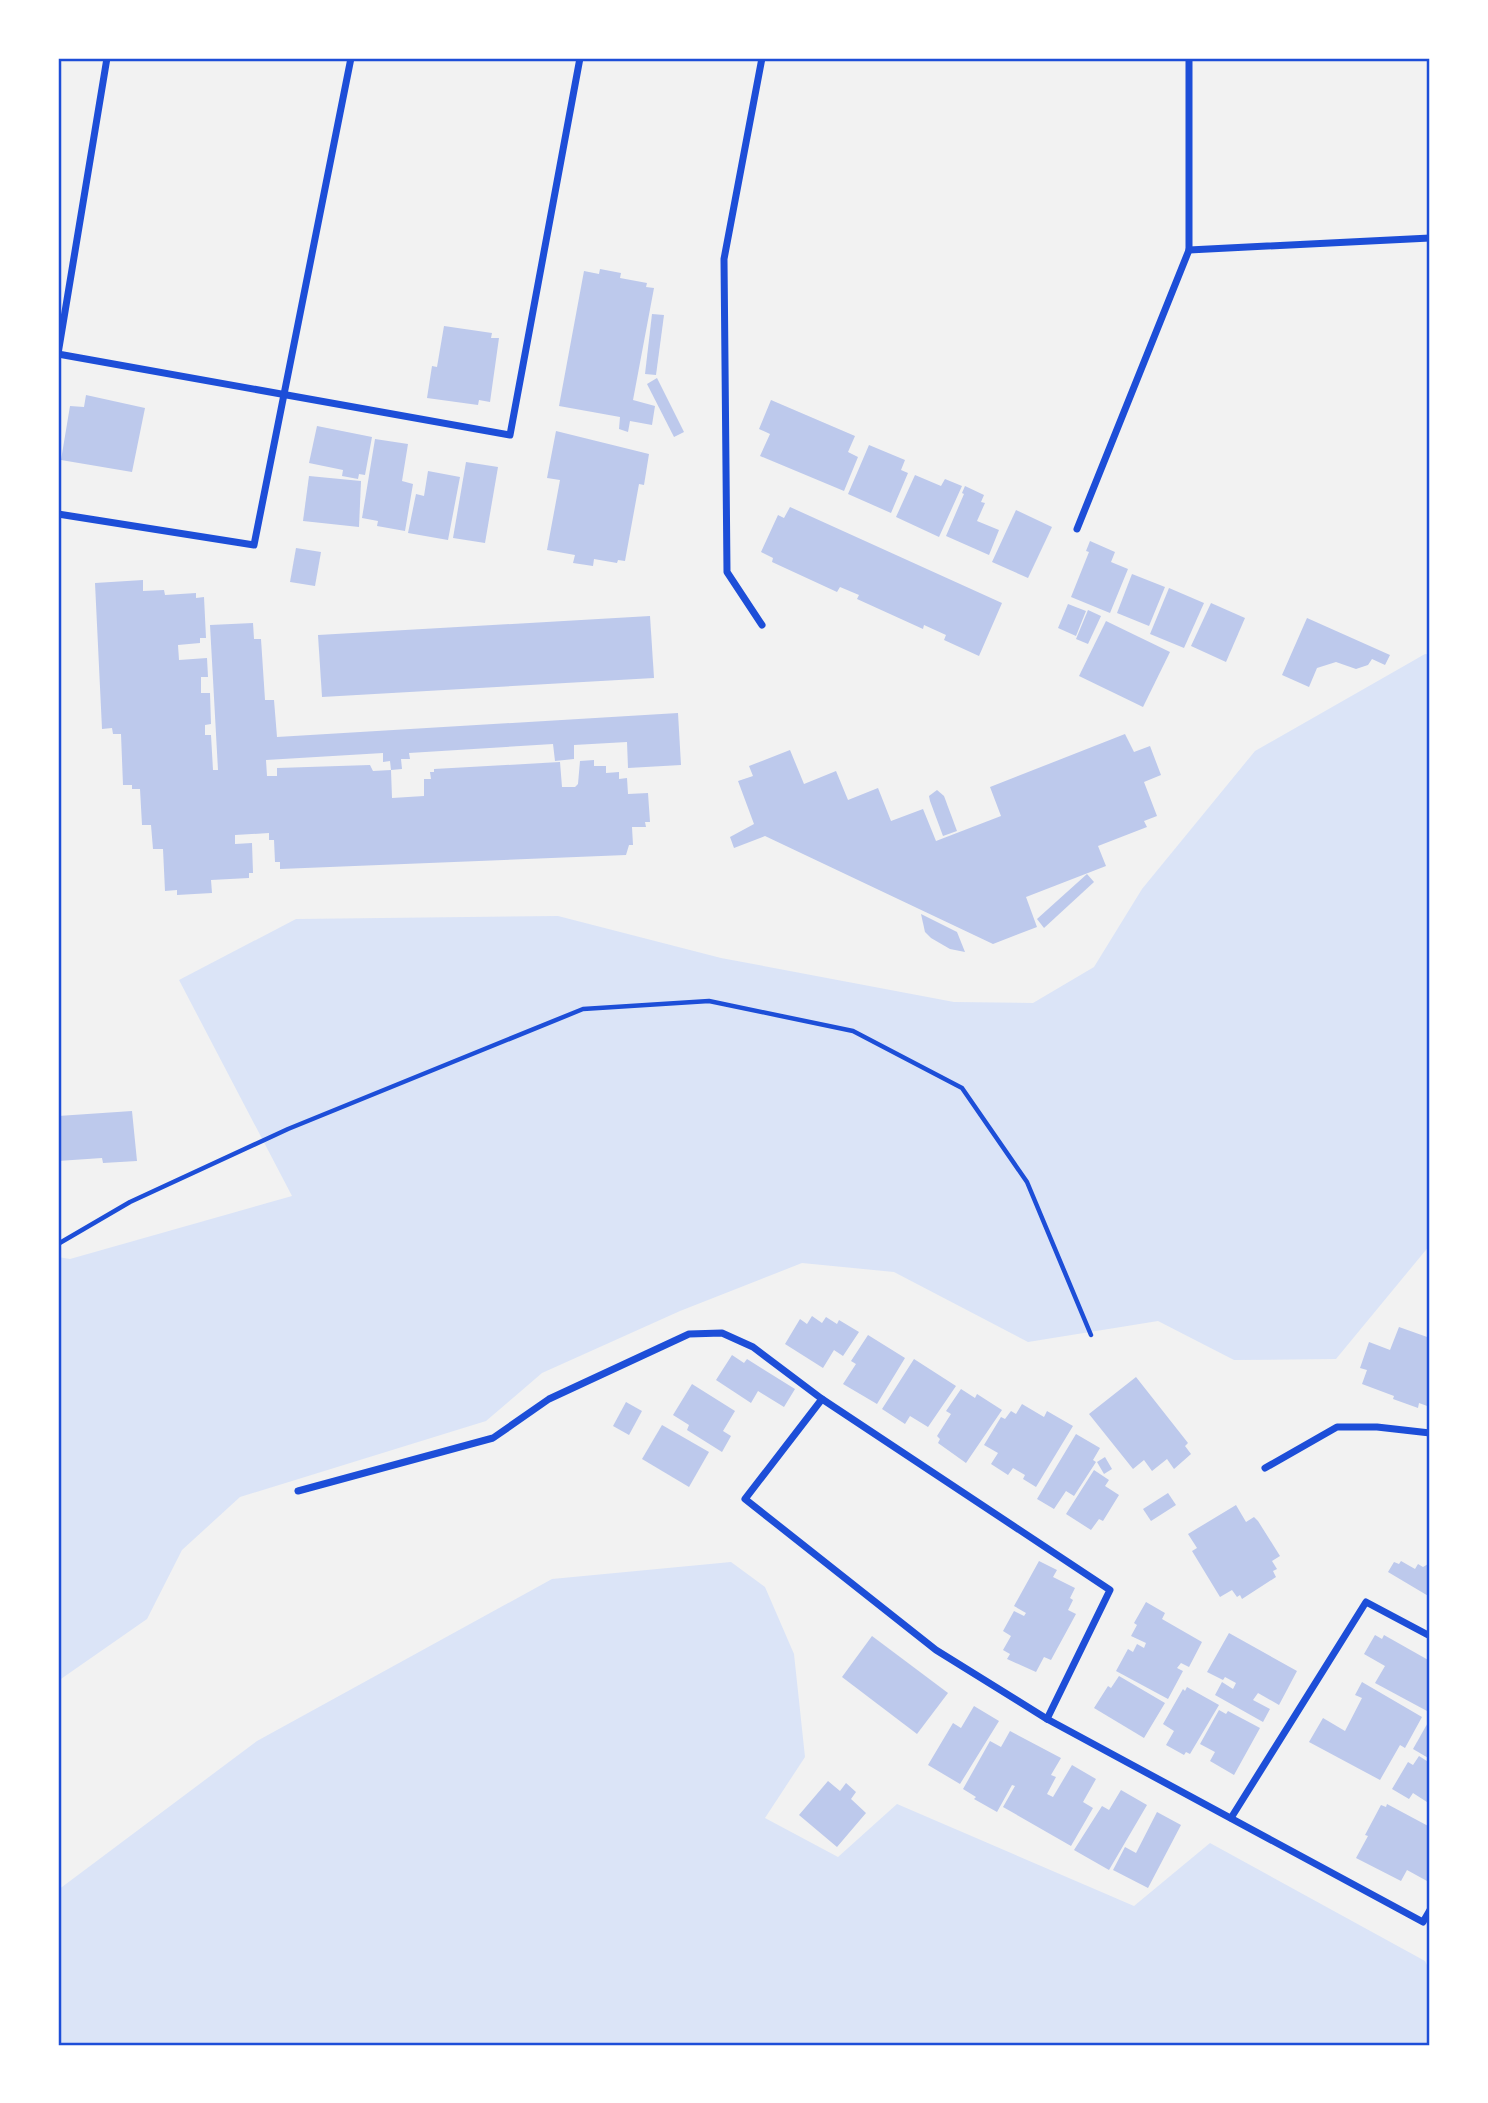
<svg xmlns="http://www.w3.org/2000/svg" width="1488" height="2103" font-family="Karla,sans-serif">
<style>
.green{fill:#dbe4f7}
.building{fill:#bdc9ec}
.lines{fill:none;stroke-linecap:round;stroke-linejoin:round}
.path{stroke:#1d4ed8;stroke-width:4.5}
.minor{stroke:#1d4ed8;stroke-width:7}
.neatline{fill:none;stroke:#1d4ed8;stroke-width:2.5}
</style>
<rect width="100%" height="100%" fill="#f2f2f2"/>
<!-- green -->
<g class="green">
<path d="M1425,654L1430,655V1245L1336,1359L1234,1360L1158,1321L1028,1342L894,1272L802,1263L680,1311L542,1373L486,1421L240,1497L182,1550L147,1619L58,1681V1257L70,1259L292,1196L179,980L296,919L558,916L721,958L954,1002L1033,1003L1094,967L1142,889L1255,751Z"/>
<path d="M731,1562L765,1587L794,1654L805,1757L765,1818L838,1857L897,1804L1134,1906L1210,1843L1425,1961L1430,1971V2045H58V1890L257,1741L552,1579Z"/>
</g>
<!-- building -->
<g class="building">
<path d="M600,269L621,273L620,278L647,283L646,287L654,288L633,400L655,406L652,425L630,421L628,432L619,429L620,417L559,406L584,271L599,274Z"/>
<path d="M652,314L664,315L656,375L645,374Z"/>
<path d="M444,326L492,333L491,338H499L490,402L479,400L478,405L427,398L432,366L437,367Z"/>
<path d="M657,378L684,432L674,437L647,384Z"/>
<path d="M86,395L145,408L132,472L61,460L70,406L84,407Z"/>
<path d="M771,400L855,436L848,452L858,457L844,491L760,456L770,434L759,429Z"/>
<path d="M317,426L372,437L365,475L359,474L358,479L342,476L343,470L309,463Z"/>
<path d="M556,431L649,454L644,485L639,484L625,561L618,560L617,563L594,559L593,566L573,563L575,555L547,550L560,480L547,478Z"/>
<path d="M375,439L408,444L402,481L413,484L405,531L377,526L378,521L362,518Z"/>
<path d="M869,445L905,460L901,470L908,473L891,513L848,494Z"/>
<path d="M466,462L498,467L485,543L453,538Z"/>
<path d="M428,471L460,477L448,540L408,533L416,494L424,496Z"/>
<path d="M915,475L941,486L945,479L962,486L939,537L896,517Z"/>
<path d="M309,476L361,481L359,527L303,521Z"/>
<path d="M965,486L984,495L981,502L985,503L977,521L999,530L989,555L946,536L964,494L962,493Z"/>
<path d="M790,507L1002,603L979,656L944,640L946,635L924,625L923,629L857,599L859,595L840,587L837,592L772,562L773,558L761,552L778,515L784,518Z"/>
<path d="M1016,510L1052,527L1028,578L992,562Z"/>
<path d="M1090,541L1115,552L1111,562L1128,569L1110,613L1071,597L1089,552L1086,551Z"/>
<path d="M296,548L321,552L315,586L290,582Z"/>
<path d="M1132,574L1165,587L1149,626L1117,613Z"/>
<path d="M143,580V591L164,590L165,595L196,593V598L204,597L206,638H200V643L178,645L179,660L207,658L208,677H201V693H210L211,724L205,725V735H211L213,770H218L210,625L253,623L254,639H261L265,700H274L277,737L678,713L681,765L628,768L627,742L574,745V759L555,761L553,744L409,753L410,759H401L402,769L391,770L390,761L383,762V753L266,760L267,776H277V768L370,765L373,771L391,770L392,798L424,796V779H431L430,772H434V769L560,762L562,787H575L578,784L580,761L594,760V766H606V773L619,772V779L627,778L628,794L648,793L650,822H645L646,827H632L633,845H629L626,855L280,869V862H275L274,840H269V833L235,835V844L252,843L253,873H249V878L211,880L212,893L177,895V890L165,891L163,849H153L151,825H142L140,789H132V785H123L121,734H113L112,728L102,729L95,583Z"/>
<path d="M1169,588L1204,603L1184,648L1150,634Z"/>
<path d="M1211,603L1245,618L1226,662L1191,646Z"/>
<path d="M1068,604L1086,611L1076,636L1058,628Z"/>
<path d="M1088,610L1101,616L1088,644L1076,639Z"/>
<path d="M650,616L654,678L322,697L318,635Z"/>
<path d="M1307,618L1390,655L1385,665L1372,659L1368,665L1356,669L1336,662L1317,668L1309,687L1282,675Z"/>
<path d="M1106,621L1170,652L1143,707L1079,676Z"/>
<path d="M1125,734L1134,752L1150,746L1161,775L1144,782L1157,816L1144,821L1147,827L1098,846L1106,866L1026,897L1037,927L993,944L765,836L734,848L730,837L754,824L738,781L753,776L749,766L790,750L804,784L836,771L848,800L878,788L891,821L923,809L936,841L1001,816L990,787Z"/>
<path d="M937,790L944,796L957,831L943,836L930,801L929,796Z"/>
<path d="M1087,874L1094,882L1044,928L1037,919Z"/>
<path d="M921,914L957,932L965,952L950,949L931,938L925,932Z"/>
<path d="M132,1111L137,1161L103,1163L102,1158L58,1161V1116Z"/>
<path d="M812,1316L822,1323L826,1317L837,1324L839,1320L859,1332L843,1356L834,1350L823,1368L785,1344L800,1319L807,1324Z"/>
<path d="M1399,1327L1430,1338V1407L1419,1403L1418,1408L1393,1399L1394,1396L1362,1384L1367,1370L1360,1368L1369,1342L1390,1350Z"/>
<path d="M868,1335L905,1358L877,1404L843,1384L856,1364L851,1361Z"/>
<path d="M732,1355L744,1363L747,1359L795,1389L784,1407L758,1391L751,1403L716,1380Z"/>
<path d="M914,1359L956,1386L928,1427L910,1416L905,1424L882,1409Z"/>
<path d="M1136,1377L1188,1443L1185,1446L1191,1454L1174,1469L1167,1459L1152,1471L1144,1460L1133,1469L1089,1414Z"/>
<path d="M692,1384L735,1411L723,1431L731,1436L722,1452L687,1430L689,1425L673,1415Z"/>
<path d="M961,1389L975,1398L977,1394L1002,1410L966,1463L938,1443L940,1439L937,1436L951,1414L946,1411Z"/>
<path d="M626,1402L642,1411L629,1435L613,1426Z"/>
<path d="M1022,1404L1044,1417L1047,1411L1073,1426L1036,1487L1023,1479L1025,1475L1013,1468L1008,1475L991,1464L998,1453L984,1445L1001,1417L1005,1419L1011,1411L1016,1414Z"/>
<path d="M662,1425L709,1452L689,1487L642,1459Z"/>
<path d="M1076,1434L1100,1448L1093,1460L1096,1462L1074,1496L1066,1491L1054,1509L1037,1499Z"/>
<path d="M1105,1457L1112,1469L1104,1474L1097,1462Z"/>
<path d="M1094,1470L1109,1480L1105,1486L1119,1495L1103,1521L1099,1519L1091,1530L1066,1514Z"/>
<path d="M1168,1493L1176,1505L1151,1521L1143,1509Z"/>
<path d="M1236,1505L1246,1522L1254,1517L1258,1521L1280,1556L1272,1561L1277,1569L1273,1571L1276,1577L1242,1599L1240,1595L1237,1597L1232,1590L1220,1597L1192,1551L1197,1548L1188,1534Z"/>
<path d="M1039,1561L1057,1570L1053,1577L1075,1588L1070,1598L1073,1600L1068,1610L1076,1614L1051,1660L1044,1657L1036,1672L1007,1659L1010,1654L1003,1650L1011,1636L1003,1631L1014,1611L1024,1616L1026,1613L1014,1606Z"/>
<path d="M1401,1561L1415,1569L1418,1564L1423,1567L1430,1563V1597L1388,1572L1394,1562L1399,1564Z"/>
<path d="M1146,1602L1165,1613L1162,1619L1202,1642L1189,1667L1181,1663L1177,1668L1183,1671L1168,1699L1116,1671L1128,1649L1133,1652L1137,1644L1144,1648L1146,1643L1131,1636L1137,1625L1134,1623Z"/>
<path d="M1229,1633L1297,1671L1279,1705L1258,1693L1253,1700L1270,1709L1263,1722L1215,1695L1222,1682L1233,1689L1236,1683L1225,1677L1223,1680L1207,1672Z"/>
<path d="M1375,1635L1382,1639L1384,1635L1430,1661V1706L1427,1711L1375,1683L1385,1666L1364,1654Z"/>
<path d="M872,1636L948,1693L917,1734L842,1677Z"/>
<path d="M1119,1676L1165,1703L1144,1738L1094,1708L1108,1686L1111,1688Z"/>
<path d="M1362,1682L1422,1717L1405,1748L1400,1745L1380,1780L1309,1742L1323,1718L1345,1731L1362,1698L1355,1695Z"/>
<path d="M1187,1687L1219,1705L1190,1754L1186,1752L1184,1755L1166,1745L1174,1731L1163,1724L1183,1689L1185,1691Z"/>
<path d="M974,1706L999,1721L960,1784L928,1765L953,1723L961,1728Z"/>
<path d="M1219,1710L1226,1714L1228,1711L1260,1728L1234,1775L1210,1761L1215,1752L1200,1744Z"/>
<path d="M1430,1719V1759L1413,1749Z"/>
<path d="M1010,1731L1061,1758L1051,1775L1056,1777L1047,1794L1053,1797L1072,1765L1096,1779L1083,1802L1093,1808L1071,1846L1003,1807L1015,1786L1012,1785L997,1812L974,1799L976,1797L963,1789L990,1741L1001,1747Z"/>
<path d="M1419,1756L1430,1763V1804L1413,1793L1409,1799L1392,1789L1408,1762L1413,1765Z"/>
<path d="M828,1781L840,1791L846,1783L856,1792L851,1799L866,1813L837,1847L799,1815Z"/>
<path d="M1121,1790L1147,1805L1109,1870L1074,1850L1102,1806L1109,1810Z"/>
<path d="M1387,1804L1430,1827V1875L1427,1881L1407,1870L1401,1881L1356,1858L1368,1836L1365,1835L1381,1805L1386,1807Z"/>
<path d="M1157,1812L1181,1825L1148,1888L1113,1870L1125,1847L1136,1853Z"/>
</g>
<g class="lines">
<!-- path -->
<path class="path" d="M58,1244L130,1202L288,1129L583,1009L709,1001L853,1031L962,1088L1027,1182L1091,1335"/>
<!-- minor -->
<g class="minor">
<path d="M1189,250L1430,238"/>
<path d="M58,354L510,435L580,58"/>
<path d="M58,354L107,58"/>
<path d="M58,514L254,545L351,58"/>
<path d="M1077,529L1189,250V58"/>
<path d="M762,625L727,572L724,259L762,58"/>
<path d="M822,1399L745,1499L936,1650L1047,1719L1423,1922L1430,1910"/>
<path d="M1265,1468L1337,1427H1377L1430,1433"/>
<path d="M298,1491L493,1438L549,1399L689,1334L722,1333L753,1347L822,1399L1110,1590L1047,1719"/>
<path d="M1231,1818L1366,1602L1430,1636"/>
</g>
</g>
<!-- border -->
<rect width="1488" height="2103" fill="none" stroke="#ffffff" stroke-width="119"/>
<rect x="60" y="60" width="1368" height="1984" class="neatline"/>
</svg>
